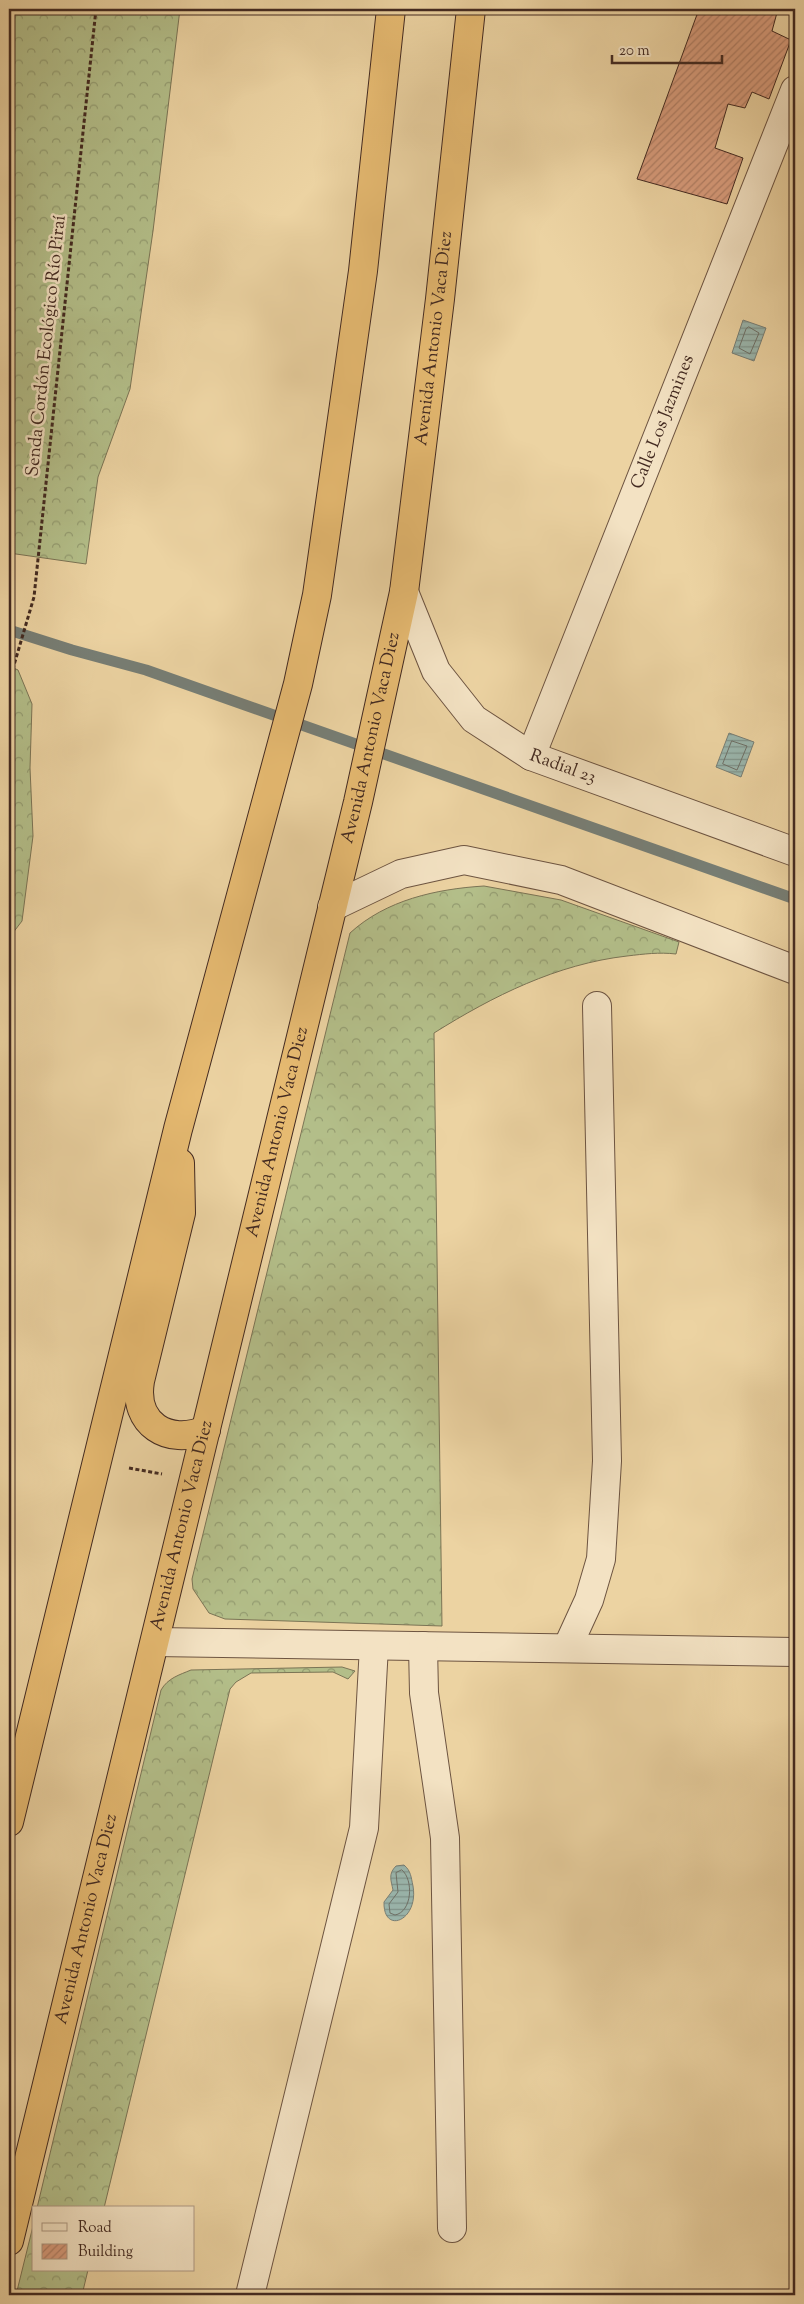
<svg xmlns="http://www.w3.org/2000/svg" width="804" height="2304" font-family="'Sorts Mill Goudy',serif">
<style>
.forest{fill:url(#forest-crowns);stroke:#7b7455}
.water{fill:url(#water-rules);stroke:#777e75}
.lines{fill:none;stroke-linecap:round;stroke-linejoin:round}
.shore{stroke:#6e7067;stroke-width:1}
.stream{stroke:#777e75;stroke-width:11}
.building{fill:url(#building-hatch);stroke:#432a21}
.minor-casing{stroke:#6d5441;stroke-width:30}
.highway-casing{stroke:#432a21;stroke-width:30}
.path{stroke:#432a21;stroke-width:3;stroke-dasharray:4 2.5;stroke-linecap:butt}
.minor{stroke:#f3e2c3;stroke-width:28}
.highway{stroke:#e6ba71;stroke-width:28}
.labels{text-anchor:middle;dominant-baseline:central;stroke-width:5;stroke-linejoin:round;paint-order:stroke}
.street-label{font-size:18px;fill:#432a21;stroke:#f3e2c3}
</style>
<defs>
<pattern id="forest-crowns" width="20" height="18" patternUnits="userSpaceOnUse" patternTransform="scale(1.25)"><rect width="20" height="18" fill="#b3be89"/><path d="M2 6a3 3 0 1 1 6 0M12 15a3 3 0 1 1 6 0" fill="none" stroke="#939b70"/></pattern>
<pattern id="water-rules" width="6" height="5" patternUnits="userSpaceOnUse" patternTransform="scale(1.25)"><rect width="6" height="5" fill="#9ab6ad"/><path d="M0 2.5h6" fill="none" stroke="#7f948c"/></pattern>
<pattern id="building-hatch" width="6" height="6" patternUnits="userSpaceOnUse" patternTransform="scale(1.25)"><rect width="6" height="6" fill="#d89c7c"/><path d="M-1 1l2-2M0 6l6-6M5 7l2-2" fill="none" stroke="#b17f65"/></pattern>
</defs>
<rect width="100%" height="100%" fill="#ecd3a2"/>
<filter id="stains"><feTurbulence type="fractalNoise" baseFrequency=".004" numOctaves="4"/><feColorMatrix values="0 0 0 0 .2 0 0 0 0 .09 0 0 0 0 .02 0 0 0 .5 -.17"/></filter>
<radialGradient id="worn" r=".72"><stop offset=".6" stop-color="#630" stop-opacity="0"/><stop offset="1" stop-color="#630" stop-opacity=".3"/></radialGradient>
<!-- forest -->
<g class="forest">
<path d="M9,9H180L153,231L130,389L98,477L86,564L9,553Z"/>
<path d="M9,666L18,670L32,704L30,768L33,836L22,921L9,938Z"/>
<path d="M484,886L561,900L679,942L676,954C659,952 644,954 627,956C557,964 493,996 434,1033L442,1626L225,1619L209,1613L193,1589L192,1579L350,933C386,900 436,889 484,886Z"/>
<path d="M342,1667L355,1671L348,1679L333,1672L251,1673L236,1682L230,1689L104,2208H37L161,1690C168,1678 179,1675 191,1670Z"/>
<path d="M34,2222V2270H88L82,2295H16Z"/>
</g>
<!-- water -->
<g class="water">
<path d="M743,320L766,328L754,361L732,353Z"/>
<path d="M729,733L754,742L741,777L716,767Z"/>
<path d="M404,1865C411,1871 411,1877 413,1886C419,1921 383,1935 384,1902L393,1890C391,1880 388,1874 396,1866Z"/>
</g>
<g class="lines">
<!-- shore -->
<g class="shore">
<path d="M749,327L759,333L750,354L739,348L746,329Z"/>
<path d="M732,741L747,746L737,770L723,764Z"/>
<path d="M402,1870C414,1880 412,1912 395,1915L390,1913L389,1904L398,1892L396,1873Z"/>
</g>
<!-- stream -->
<path class="stream" d="M9,630L72,650L146,670L795,899"/>
</g>
<!-- building -->
<path class="building" d="M699,9H778L772,31L791,40L769,99L752,92L745,108L728,104L715,148L743,158L727,204L637,179Z"/>
<g class="lines">
<defs>
<g id="minor">
<path id="s1" d="M404,592L436,671L474,719L531,756L795,852"/>
<path id="s2" d="M531,756L795,90"/>
<path d="M332,907L401,874L464,860L561,880L795,970"/>
<path d="M155,1642L795,1652"/>
<path d="M423,1646L424,1693L445,1838L452,2228"/>
<path d="M567,1648L589,1600L601,1559L607,1461L597,1006"/>
<path d="M250,2295L364,1828L374,1646"/>
</g>
<g id="highway">
<path d="M180,1163L181,1213L140,1381C133,1424 168,1446 206,1430"/>
<path d="M9,1822L178,1129L298,684L317,595L363,271L391,9"/>
<path id="s3" d="M9,2241L358,802L404,592L440,299L471,9"/>
</g>
</defs>
<!-- minor casing -->
<use href="#minor" class="minor-casing"/>
<!-- highway casing -->
<use href="#highway" class="highway-casing"/>
<!-- path -->
<g class="path">
<path d="M9,682L34,597L96,9"/>
<path d="M129,1468L162,1474"/>
</g>
<!-- minor -->
<use href="#minor" class="minor"/>
<!-- highway -->
<use href="#highway" class="highway"/>
</g>
<g class="labels">
<!-- street labels -->
<g class="street-label">
<text stroke="none"><textPath href="#s3" startOffset="1951">Avenida Antonio Vaca Diez</textPath></text>
<text transform="translate(47 346) rotate(-84)">Senda Cordón Ecológico Río Piraí</text>
<text stroke="none"><textPath href="#s2" startOffset="359">Calle Los Jazmines</textPath></text>
<text stroke="none"><textPath href="#s3" startOffset="1546">Avenida Antonio Vaca Diez</textPath></text>
<text stroke="none"><textPath href="#s1" startOffset="248">Radial 23</textPath></text>
<text stroke="none"><textPath href="#s3" startOffset="1141">Avenida Antonio Vaca Diez</textPath></text>
<text stroke="none"><textPath href="#s3" startOffset="736">Avenida Antonio Vaca Diez</textPath></text>
<text stroke="none"><textPath href="#s3" startOffset="331">Avenida Antonio Vaca Diez</textPath></text>
</g>
</g>
<!-- margin -->
<rect width="804" height="2304" fill="none" stroke="#ecd3a2" stroke-width="30"/>
<rect x="10" y="10" width="784" height="2284" fill="none" stroke="#432a21" stroke-width="2.5"/>
<rect x="15" y="15" width="774" height="2274" fill="none" stroke="#432a21"/>
<!-- legend -->
<rect x="32" y="2206" width="162" height="65" fill="#f3e2c3" stroke="#ad9882"/>
<rect x="42" y="2223" width="25" height="8" fill="#f3e2c3" stroke="#ad9882"/>
<text x="78" y="2232" font-size="15" fill="#432a21">Road</text>
<rect x="42" y="2244" width="25" height="15" fill="url(#building-hatch)" stroke="#ad9882"/>
<text x="78" y="2256" font-size="15" fill="#432a21">Building</text>
<!-- scale -->
<path d="M612 55v8h110v-8" fill="none" stroke="#432a21" stroke-width="2.5"/>
<text x="619" y="55" font-size="15" fill="#432a21" stroke="#f3e2c3" stroke-width="4" paint-order="stroke">20 m</text>
<rect width="100%" height="100%" filter="url(#stains)"/>
<rect width="100%" height="100%" fill="url(#worn)"/>
</svg>
